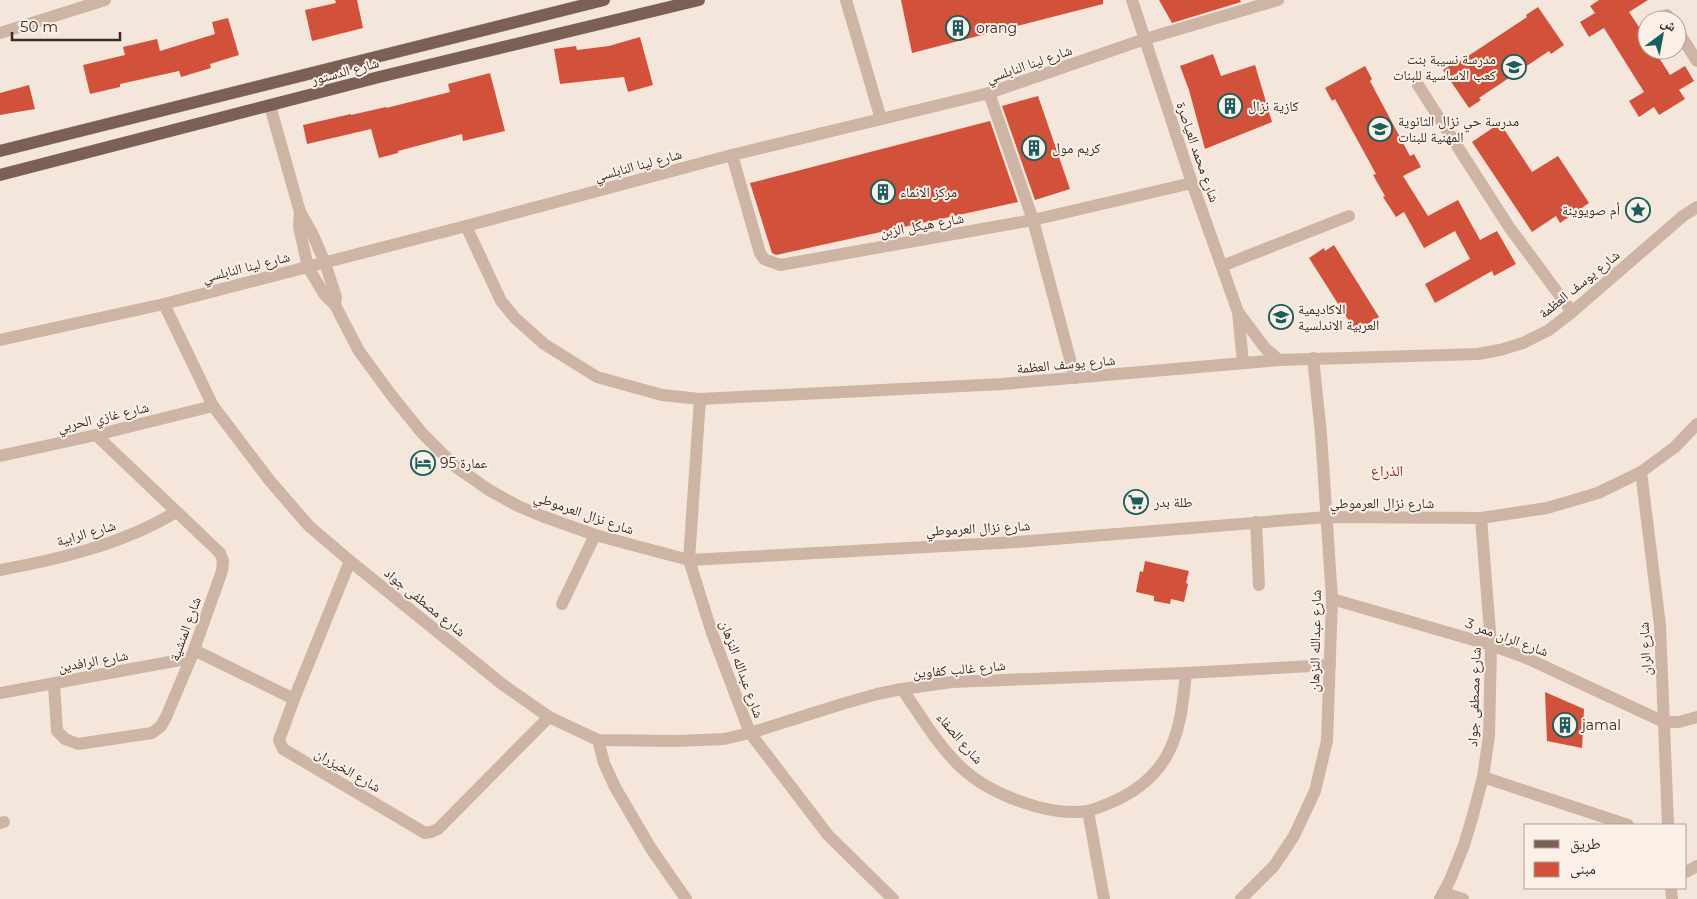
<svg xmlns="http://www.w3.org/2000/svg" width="1697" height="899" font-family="Montserrat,'Noto Naskh Arabic',sans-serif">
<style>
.building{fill:#d2513a}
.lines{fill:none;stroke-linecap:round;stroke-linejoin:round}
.minor{stroke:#ceb4a5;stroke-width:12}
.major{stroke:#7c6056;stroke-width:12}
.labels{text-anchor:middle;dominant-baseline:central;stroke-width:4;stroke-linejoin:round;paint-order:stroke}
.poi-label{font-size:14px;fill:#392b27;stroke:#fbf0e7;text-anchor:start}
.street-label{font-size:14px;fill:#392b27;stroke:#fbf0e7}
.neighbourhood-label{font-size:15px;fill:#912917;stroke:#fbf0e7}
</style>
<rect width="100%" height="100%" fill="#f4e6da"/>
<!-- building -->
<g class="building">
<path d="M335,0H357L363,28L312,41L305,10L336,3Z"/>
<path d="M901,0H1103V4L912,53Z"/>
<path d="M1159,0H1240L1241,2L1172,23Z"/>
<path d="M1599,0H1648L1629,12L1647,39V50H1654L1670,75L1685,66L1694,81L1679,90L1685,99L1659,115L1654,107L1639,117L1629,101L1644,92L1604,28L1589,37L1580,22L1595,13L1590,6Z"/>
<path d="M1538,7L1564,45L1551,54L1549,51L1479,98L1481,100L1469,108L1443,70L1455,62L1456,64L1527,17L1526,15Z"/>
<path d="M228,18L239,55L210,64L211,68L181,77L179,71L120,84V87L90,94L83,65L125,55L123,47L157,39L160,51L215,34L212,22Z"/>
<path d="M640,37L653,85L628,92L624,77L560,84L554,49L576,46L577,50L609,46Z"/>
<path d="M1213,54L1221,76L1255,65L1272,122L1205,149L1189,90L1180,66Z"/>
<path d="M1365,66L1372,79L1370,81L1410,156L1414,154L1421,167L1403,176L1428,216L1458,200L1480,240L1497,231L1516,264L1494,276L1492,271L1435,303L1425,284L1470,259L1455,231L1424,248L1404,212L1396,217L1383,197L1385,196L1373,175L1376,174L1335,99L1332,101L1325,88Z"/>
<path d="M490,73L505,131L463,141L462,134L398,151V153L379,158L371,129L307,144L303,125L351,114V115L386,107V108L450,92L448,84Z"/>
<path d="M29,85L35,109L0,115V93Z"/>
<path d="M1038,96L1070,189L1035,200L1002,106Z"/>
<path d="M990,121L1018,202L776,255L772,253L750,183Z"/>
<path d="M1500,123L1532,172L1558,156L1589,203L1560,223L1556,216L1532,232L1472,142Z"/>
<path d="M1334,245L1379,317L1364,326L1363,324L1354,329L1309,258L1324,248L1325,251Z"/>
<path d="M1145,561L1189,571L1186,583L1188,584L1184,602L1171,599L1170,604L1154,601V596L1136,592L1140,571L1143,572Z"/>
<path d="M1545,692L1584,709L1582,748L1547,741Z"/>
</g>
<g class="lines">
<!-- minor -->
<g class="minor">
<path d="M846,0L881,119"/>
<path d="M1132,0L1192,183L1238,312L1243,363"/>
<path d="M1667,15L1670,20"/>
<path d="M1677,30L1697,61"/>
<path d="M0,33L105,0"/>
<path d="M1418,85L1509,227L1572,312"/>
<path d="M989,93L1033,220L1075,378"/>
<path d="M270,106L300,212L313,235L325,263L336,297L335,305"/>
<path d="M732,155L760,253L764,259L780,265L1033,220L1192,183"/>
<path d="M300,212L299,227L308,267L324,294L335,305L359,351L392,396L422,433L456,467L489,490L518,506L542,516L595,535L689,560L1017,542L1327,517L1481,518L1547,508L1598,493L1641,472L1675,447L1697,424"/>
<path d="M466,226L501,301L515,318L544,344L597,377L662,395L700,399L1002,384L1279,360L1478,354L1500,350L1523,343L1549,330L1572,312L1683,216L1697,207"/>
<path d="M1222,266L1349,216"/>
<path d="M164,304L213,406L270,481L309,526L350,561L502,684L549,717L598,740L677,741L724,739L750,733L842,704L877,694L902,689L952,682L1186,673L1330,665"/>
<path d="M1238,312L1265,348L1279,360"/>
<path d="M0,340L164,304L466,226L732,155L989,93L1145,39L1278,0"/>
<path d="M700,399L689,560L712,633L750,733L828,835L893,899"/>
<path d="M0,456L96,435L213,406"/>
<path d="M1641,472L1660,625L1668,825"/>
<path d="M1256,522L1259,585"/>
<path d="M350,561L294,699L279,740L283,749L425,833L431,832L438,829L549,717"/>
<path d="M0,570C60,559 123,544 176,512"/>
<path d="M1332,599L1491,645L1524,657L1664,722H1679L1697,717"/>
<path d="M562,604L595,535"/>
<path d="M194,650L294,699"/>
<path d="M54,684L57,731L65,739L78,744L152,733L161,726L166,717L191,658L222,571L223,561L220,553L96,435"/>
<path d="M902,689C921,716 939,748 964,770C992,795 1050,817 1087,811C1093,810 1099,807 1105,805C1131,795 1152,781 1166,757C1181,731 1183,702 1186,673"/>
<path d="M0,693L191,658"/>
<path d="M598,740L604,763L615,787L650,847L686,899"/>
<path d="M1483,777L1628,825"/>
<path d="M1088,811L1104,899"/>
<path d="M0,823L4,822"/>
<path d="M1686,872L1697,866"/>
<path d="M1671,888L1672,899"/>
<path d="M1443,893L1463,899"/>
<path d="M1241,899L1274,866L1294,836L1315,791L1327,741L1332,599L1321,434L1313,358"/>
<path d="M1440,899L1450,880L1464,845L1473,815L1483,777L1489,736L1491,645L1481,518"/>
</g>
<!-- major -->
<g class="major">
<path d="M0,151L604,0"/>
<path d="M0,175L379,77L699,0"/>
</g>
</g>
<!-- icons -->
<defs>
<symbol id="building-ring" viewBox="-11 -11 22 22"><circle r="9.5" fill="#fbf0e7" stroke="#185f5d" stroke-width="1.5"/><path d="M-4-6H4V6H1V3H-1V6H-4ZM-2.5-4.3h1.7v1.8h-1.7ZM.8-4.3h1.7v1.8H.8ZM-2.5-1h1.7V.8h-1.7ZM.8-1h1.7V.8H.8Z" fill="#185f5d"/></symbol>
<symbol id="school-ring" viewBox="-11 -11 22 22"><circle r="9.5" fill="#fbf0e7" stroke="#185f5d" stroke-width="1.5"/><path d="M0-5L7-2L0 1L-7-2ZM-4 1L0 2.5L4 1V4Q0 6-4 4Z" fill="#185f5d"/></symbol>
<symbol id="sight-ring" viewBox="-11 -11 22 22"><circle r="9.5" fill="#fbf0e7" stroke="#185f5d" stroke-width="1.5"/><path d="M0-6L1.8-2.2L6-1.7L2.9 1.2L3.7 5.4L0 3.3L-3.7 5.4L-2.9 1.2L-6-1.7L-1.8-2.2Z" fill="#185f5d"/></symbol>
<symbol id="hotel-ring" viewBox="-11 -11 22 22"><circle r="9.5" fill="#fbf0e7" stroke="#185f5d" stroke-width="1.5"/><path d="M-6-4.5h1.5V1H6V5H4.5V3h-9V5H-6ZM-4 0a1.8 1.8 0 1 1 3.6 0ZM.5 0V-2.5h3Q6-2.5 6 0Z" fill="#185f5d"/></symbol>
<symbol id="supermarket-ring" viewBox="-11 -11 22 22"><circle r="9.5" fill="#fbf0e7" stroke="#185f5d" stroke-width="1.5"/><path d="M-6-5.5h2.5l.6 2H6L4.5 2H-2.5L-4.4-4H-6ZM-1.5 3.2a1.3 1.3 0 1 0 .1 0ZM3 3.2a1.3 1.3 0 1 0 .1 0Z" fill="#185f5d"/></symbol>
</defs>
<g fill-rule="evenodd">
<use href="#building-ring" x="944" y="14" width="28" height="28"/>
<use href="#school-ring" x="1500" y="53" width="28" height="28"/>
<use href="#building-ring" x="1216" y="92" width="28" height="28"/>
<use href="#school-ring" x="1366" y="115" width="28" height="28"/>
<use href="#building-ring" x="1020" y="134" width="28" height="28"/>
<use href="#building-ring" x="869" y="178" width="28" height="28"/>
<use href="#sight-ring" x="1624" y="196" width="28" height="28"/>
<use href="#school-ring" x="1267" y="303" width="28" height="28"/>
<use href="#hotel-ring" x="409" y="449" width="28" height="28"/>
<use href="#supermarket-ring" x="1122" y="488" width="28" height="28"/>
<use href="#building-ring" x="1551" y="711" width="28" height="28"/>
</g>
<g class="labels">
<!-- poi labels -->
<g class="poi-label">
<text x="976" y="28">orang</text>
<text x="1496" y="59" text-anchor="end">مدرسة نسيبة بنت<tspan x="1496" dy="16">كعب الاساسية للبنات</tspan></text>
<text x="1248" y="106">كازية نزال</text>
<text x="1398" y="121">مدرسة حي نزال الثانوية<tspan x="1398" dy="16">المهنية للبنات</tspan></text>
<text x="1052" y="148">كريم مول</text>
<text x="900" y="192">مركز الانماء</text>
<text x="1620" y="210" text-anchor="end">أم صويوينة</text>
<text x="1298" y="309">الاكاديمية<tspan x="1298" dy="16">العربية الاندلسية</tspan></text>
<text x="440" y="463">عمارة 95</text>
<text x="1154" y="502">طلة بدر</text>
<text x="1582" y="725">jamal</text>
</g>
<!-- street labels -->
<g class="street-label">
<text transform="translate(1029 64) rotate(-19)">شارع لينا النابلسي</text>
<text transform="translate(345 71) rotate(-15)">شارع الدستور</text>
<text transform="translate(1198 152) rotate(71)">شارع محمد العياصرة</text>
<text transform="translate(638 165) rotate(-15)">شارع لينا النابلسي</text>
<text transform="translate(922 225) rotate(-10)">شارع هيكل الزبن</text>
<text transform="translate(246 267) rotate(-14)">شارع لينا النابلسي</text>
<text transform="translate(1579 284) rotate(-39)">شارع يوسف العظمة</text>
<text transform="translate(1066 364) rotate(-5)">شارع يوسف العظمة</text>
<text transform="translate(103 417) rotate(-13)">شارع غازي الحربي</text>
<text x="1382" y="503">شارع نزال العرموطي</text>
<text transform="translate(584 513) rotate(19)">شارع نزال العرموطي</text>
<text transform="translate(978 528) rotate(-3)">شارع نزال العرموطي</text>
<text transform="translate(86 533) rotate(-16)">شارع الرابية</text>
<text transform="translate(425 602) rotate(39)">شارع مصطفى جواد</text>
<text transform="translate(185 629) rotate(-70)">شارع المنشية</text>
<text transform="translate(1507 637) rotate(20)">شارع الران ممر 3</text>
<text transform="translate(1315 641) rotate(-89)">شارع عبدالله النزهان</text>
<text transform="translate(1645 649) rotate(-93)">شارع الران</text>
<text transform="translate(93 661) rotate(-10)">شارع الرافدين</text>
<text transform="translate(742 669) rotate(70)">شارع عبدالله النزهان</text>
<text transform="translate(959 669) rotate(-5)">شارع غالب كفاوين</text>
<text transform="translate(1474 697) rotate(-88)">شارع مصطفى جواد</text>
<text transform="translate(960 738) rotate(49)">شارع الصفاء</text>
<text transform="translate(348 770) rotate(30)">شارع الخيزران</text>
</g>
<!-- neighbourhood labels -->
<g class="neighbourhood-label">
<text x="1387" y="470">الذراع</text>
</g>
</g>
<!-- legend -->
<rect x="1524" y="824" width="162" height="65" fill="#fbf0e7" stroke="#ada19a"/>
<rect x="1534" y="840" width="25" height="8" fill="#7c6056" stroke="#ada19a"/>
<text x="1570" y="849" font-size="15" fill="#392b27">طريق</text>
<rect x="1534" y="862" width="25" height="15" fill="#d2513a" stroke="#ada19a"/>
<text x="1570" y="874" font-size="15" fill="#392b27">مبنى</text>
<!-- north arrow -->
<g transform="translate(1662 35) rotate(32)"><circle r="24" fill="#fbf0e7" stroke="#ada19a"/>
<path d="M0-4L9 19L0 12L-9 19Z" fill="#185f5d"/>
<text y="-8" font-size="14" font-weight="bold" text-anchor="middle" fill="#392b27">ش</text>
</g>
<!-- scale -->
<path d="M12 32v8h108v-8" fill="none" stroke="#392b27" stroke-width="2.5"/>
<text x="20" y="32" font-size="15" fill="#392b27" stroke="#fbf0e7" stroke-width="4" paint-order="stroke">50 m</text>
</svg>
